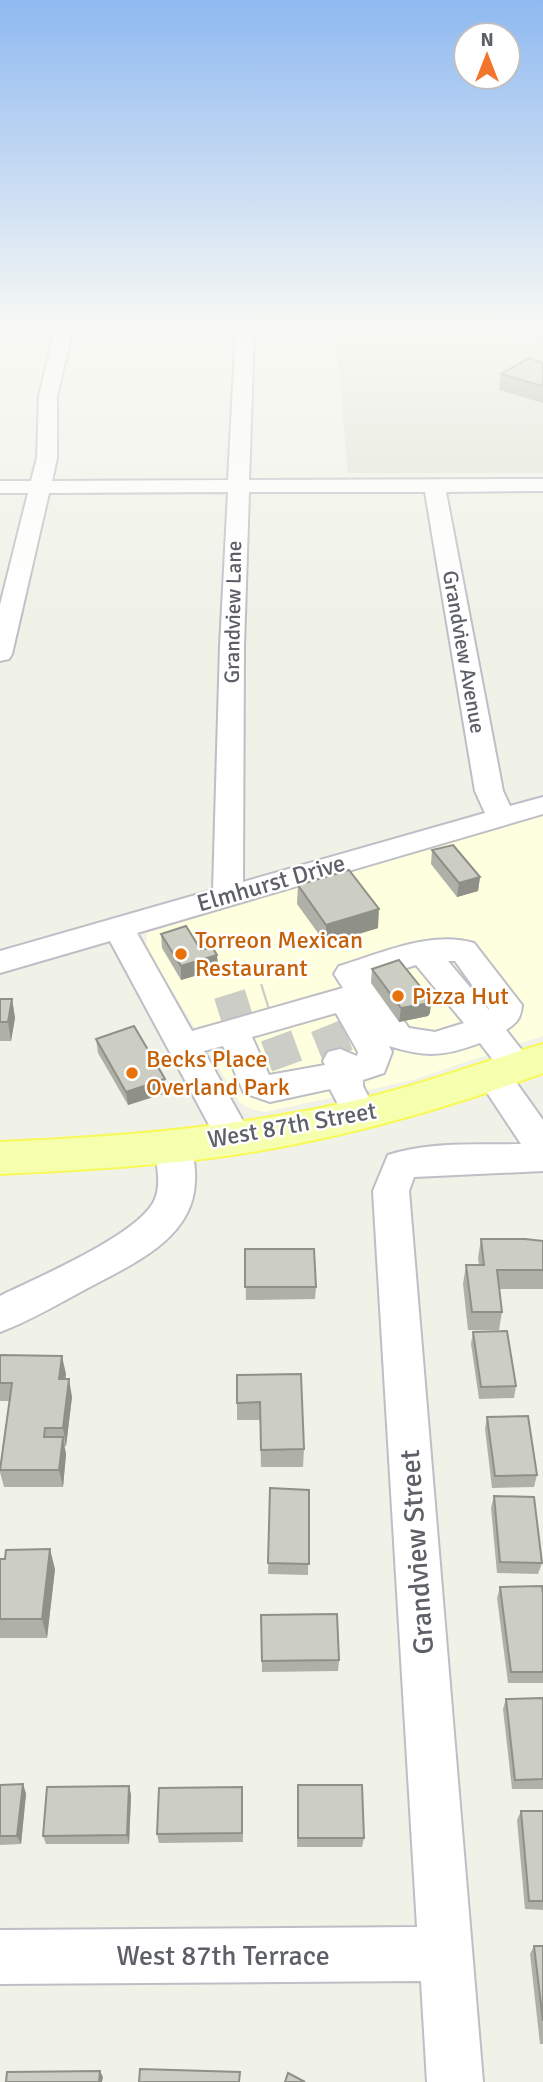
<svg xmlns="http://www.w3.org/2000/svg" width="543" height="2082" font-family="Signika,sans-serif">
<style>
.commercial{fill:#fdffde}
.education{fill:#e1e1d5}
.green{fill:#c3eace}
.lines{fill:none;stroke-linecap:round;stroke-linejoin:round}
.minor-tunnel{stroke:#cccdc7;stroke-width:32;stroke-dasharray:32 16;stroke-linecap:butt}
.minor-casing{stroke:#bebec6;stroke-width:4}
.major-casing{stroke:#f8f958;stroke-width:4}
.minor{fill:#fff;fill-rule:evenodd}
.major{fill:#f5ffae;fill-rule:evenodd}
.wall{fill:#afb0a8}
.shaded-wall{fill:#8f9088}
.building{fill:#cccdc3;stroke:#8f9088;stroke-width:2}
.food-dot{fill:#e8710a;stroke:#fff;stroke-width:2.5}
.labels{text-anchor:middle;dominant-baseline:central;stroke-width:5;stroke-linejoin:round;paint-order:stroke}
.far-street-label{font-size:21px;fill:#5e6068;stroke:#fff}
.street-label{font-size:24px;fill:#5e6068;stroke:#fff}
.food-label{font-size:24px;fill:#c56008;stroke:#fff;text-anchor:start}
.near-street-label{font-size:28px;fill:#5e6068;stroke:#fff}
</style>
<rect width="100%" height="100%" fill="#f0f1e7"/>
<!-- commercial -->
<path class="commercial" d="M543,810V1036L413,1080L373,1089L265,1112L251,1109L240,1103L146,947L147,933Z"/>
<!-- education -->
<path class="education" d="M335,329H543V473H348Z"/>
<!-- green -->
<path class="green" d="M343,329H543V333L344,335Z"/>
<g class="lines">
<!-- minor-tunnel -->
<g class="minor-tunnel">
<path d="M219,1014L267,999"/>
<path d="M326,1026L340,1061"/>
<path d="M276,1036L289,1071"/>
</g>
<defs>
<g id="minor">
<path d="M55,329H73L57,396V458L52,481L228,480L236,329H254L249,480L543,479V491L446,492L503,791L510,806L543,797V814L137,933L192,1031L343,988L334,974L339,966C380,954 430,930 474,943L522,1005C521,1018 517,1023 506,1030L535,1067L530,1076L518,1079L513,1078L543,1120V1171L414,1177L409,1191L483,2082H427L421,1981L0,1984V1930L417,1927L373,1191L388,1155C430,1141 478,1145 521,1144L476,1076L481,1067L497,1065L480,1043C443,1057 425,1057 389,1046L392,1052L384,1073L363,1080V1086L377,1114L372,1123L360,1127L348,1123L330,1089L270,1102L244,1093L223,1046L204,1051L253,1139L248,1149L235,1153L222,1149L110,941L0,973V951L213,890L220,646L228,492L49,493L12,654L9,659L0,661V605L28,493H0V481H31L37,458L39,396ZM249,492H425L475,791L485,813L243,882L244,646ZM448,961H455L489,1009V1010ZM416,965L464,1023L435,1032L409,1028L371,979ZM336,1013L358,1052L357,1056L340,1049L328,1052L323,1061L325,1065L269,1075L252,1037Z"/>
<path d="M173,1131L186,1135C193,1150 196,1166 195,1182C193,1240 130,1265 86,1289C58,1304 30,1321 0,1332V1296C36,1278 141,1234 155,1199C164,1177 150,1154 160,1135Z"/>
</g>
<path id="major" d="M543,1044V1073C445,1109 343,1138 239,1154C160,1166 80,1170 0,1174V1142C116,1137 231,1128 344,1103C412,1088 476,1064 543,1044Z"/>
</defs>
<!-- minor casing -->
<use href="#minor" class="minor-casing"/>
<!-- major casing -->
<use href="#major" class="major-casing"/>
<!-- minor -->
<use href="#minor" class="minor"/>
<!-- major -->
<use href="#major" class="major"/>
</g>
<!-- wall -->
<g class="wall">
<path d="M543,363V403L499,390L501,374Z"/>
<path d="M432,850L480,877L478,891L457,897L431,864Z"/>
<path d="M298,885L378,928L326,944L297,904Z"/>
<path d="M161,934L217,955L218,969L181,980L162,948Z"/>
<path d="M372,969L431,1000L430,1013L428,1016L399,1022L371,983Z"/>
<path d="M0,999H12L15,1018L11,1041H0Z"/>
<path d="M96,1039L165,1079L166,1093L128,1105L98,1053Z"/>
<path d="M481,1239L543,1241V1289H499L502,1312L499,1330H468L463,1284L466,1265H479L478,1258Z"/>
<path d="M245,1249L316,1287L315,1299L246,1300Z"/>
<path d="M473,1332L516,1386L514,1398L479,1399L471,1344Z"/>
<path d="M0,1355L66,1374L65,1379L72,1397L66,1446H64L66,1454L63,1487H4L0,1472V1466L9,1401H0Z"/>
<path d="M301,1374L304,1449L303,1467H261L260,1420H237V1403Z"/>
<path d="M487,1417L537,1475L534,1487L492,1488L485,1429Z"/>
<path d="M270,1488L309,1490L308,1575L268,1574Z"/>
<path d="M494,1496L542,1563L538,1574L497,1573L491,1508Z"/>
<path d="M0,1559L55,1569L47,1638H0Z"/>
<path d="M500,1587L543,1594V1683H508L497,1598Z"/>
<path d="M261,1615L339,1660L338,1671L262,1672Z"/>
<path d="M543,1698V1789H512L503,1709L506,1699Z"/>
<path d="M23,1784L26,1794L21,1844L0,1845V1785Z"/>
<path d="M298,1785L364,1838L362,1847H297Z"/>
<path d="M129,1786L131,1795L129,1844H46L43,1836Z"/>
<path d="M243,1797V1842L159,1843L157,1834Z"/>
<path d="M521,1811H543V1910L525,1909L517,1820Z"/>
<path d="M534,1946H543V2044H540L530,1954Z"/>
</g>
<!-- shaded-wall -->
<g class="shaded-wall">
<path d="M480,877L478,891L457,897L459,883Z"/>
<path d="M379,909L378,928L326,944V925Z"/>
<path d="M217,955L218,969L181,980V966Z"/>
<path d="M12,999L15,1018L11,1041L8,1022Z"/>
<path d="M431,1000L430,1013L428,1016L399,1022L401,1008Z"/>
<path d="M165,1079L166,1093L128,1105L126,1092Z"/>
<path d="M62,1356L66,1374L63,1397L59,1379Z"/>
<path d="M69,1379L72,1397L66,1446L63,1428Z"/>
<path d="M63,1437L66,1454L63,1487L59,1470Z"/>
<path d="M50,1549L55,1569L47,1638L42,1619Z"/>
<path d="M23,1784L26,1794L21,1844L17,1836Z"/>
<path d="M129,1786L131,1795L129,1844L127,1835Z"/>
<path d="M100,2071L103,2077L102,2082H99Z"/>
</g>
<!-- building -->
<g class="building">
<path d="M529,358L543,363V386L501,374Z"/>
<path d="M453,845L480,877L459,883L432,850Z"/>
<path d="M349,870L379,909L326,925L298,885Z"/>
<path d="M186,926L201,950L212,947L217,955L181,966L161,934Z"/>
<path d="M399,960L431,1000L430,1003L401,1008L372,969Z"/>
<path d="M0,999H12L8,1022H0Z"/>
<path d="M134,1026L165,1079L126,1092L96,1039Z"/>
<path d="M481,1239H525L543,1241V1270H497L502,1312H472L466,1265H484Z"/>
<path d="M245,1249H314L316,1287H245Z"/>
<path d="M507,1331L516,1386L481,1387L473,1332Z"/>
<path d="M0,1355L62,1356L59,1379H69L63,1428H45L44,1437H63L59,1470H0L12,1383H0Z"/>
<path d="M301,1374L304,1449L261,1450L260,1402L237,1403V1375Z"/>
<path d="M528,1416L537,1475L495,1476L487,1417Z"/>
<path d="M270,1488L309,1490V1564L268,1563Z"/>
<path d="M494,1496L534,1497L542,1563L500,1562Z"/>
<path d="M50,1549L42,1619H0V1559H5L6,1550Z"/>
<path d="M542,1586L543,1594V1672H511L500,1587Z"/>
<path d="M337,1614L339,1660L262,1661L261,1615Z"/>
<path d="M543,1698V1779L515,1780L506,1699Z"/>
<path d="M23,1784L17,1836H0V1785Z"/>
<path d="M298,1785H362L364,1838H298Z"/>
<path d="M129,1786L127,1835L43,1836L47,1787Z"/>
<path d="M242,1787V1833L157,1834L159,1788Z"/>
<path d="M521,1811H543V1901H529Z"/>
<path d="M534,1946H543V2021Z"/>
<path d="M140,2069L240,2072L239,2082H139Z"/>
<path d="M100,2071L99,2082H6L7,2072Z"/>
<path d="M288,2073L305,2082H285Z"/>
</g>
<!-- sky -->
<linearGradient id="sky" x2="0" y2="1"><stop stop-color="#8fb9f1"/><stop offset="0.53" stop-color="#f8f9f4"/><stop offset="1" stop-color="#f8f9f4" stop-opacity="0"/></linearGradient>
<rect width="543" height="620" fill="url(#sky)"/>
<!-- markers -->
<g class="food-dot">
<circle cx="181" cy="954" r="7"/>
<circle cx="398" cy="996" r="7"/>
<circle cx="132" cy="1073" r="7"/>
</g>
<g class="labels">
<!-- far-street labels -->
<g class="far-street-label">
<text transform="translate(233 612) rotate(-89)">Grandview Lane</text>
<text transform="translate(464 652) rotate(80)">Grandview Avenue</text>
</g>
<!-- street labels -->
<g class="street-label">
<text transform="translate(271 883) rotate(-16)">Elmhurst Drive</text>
<text transform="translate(292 1125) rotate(-10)">West 87th Street</text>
</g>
<!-- food labels -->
<g class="food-label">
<text x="195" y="940">Torreon Mexican<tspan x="195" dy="28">Restaurant</tspan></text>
<text x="412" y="996">Pizza Hut</text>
<text x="146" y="1059">Becks Place<tspan x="146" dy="28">Overland Park</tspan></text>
</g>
<!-- near-street labels -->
<g class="near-street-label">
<text transform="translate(417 1552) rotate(-94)">Grandview Street</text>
<text x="223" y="1956">West 87th Terrace</text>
</g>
</g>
<!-- north arrow -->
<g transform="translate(487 56)"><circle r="33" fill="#ffffff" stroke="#bfbfc3" stroke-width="2"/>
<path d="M0-5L12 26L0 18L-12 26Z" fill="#f3752b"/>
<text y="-10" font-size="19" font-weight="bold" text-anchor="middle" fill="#5e6068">N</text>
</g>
</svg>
